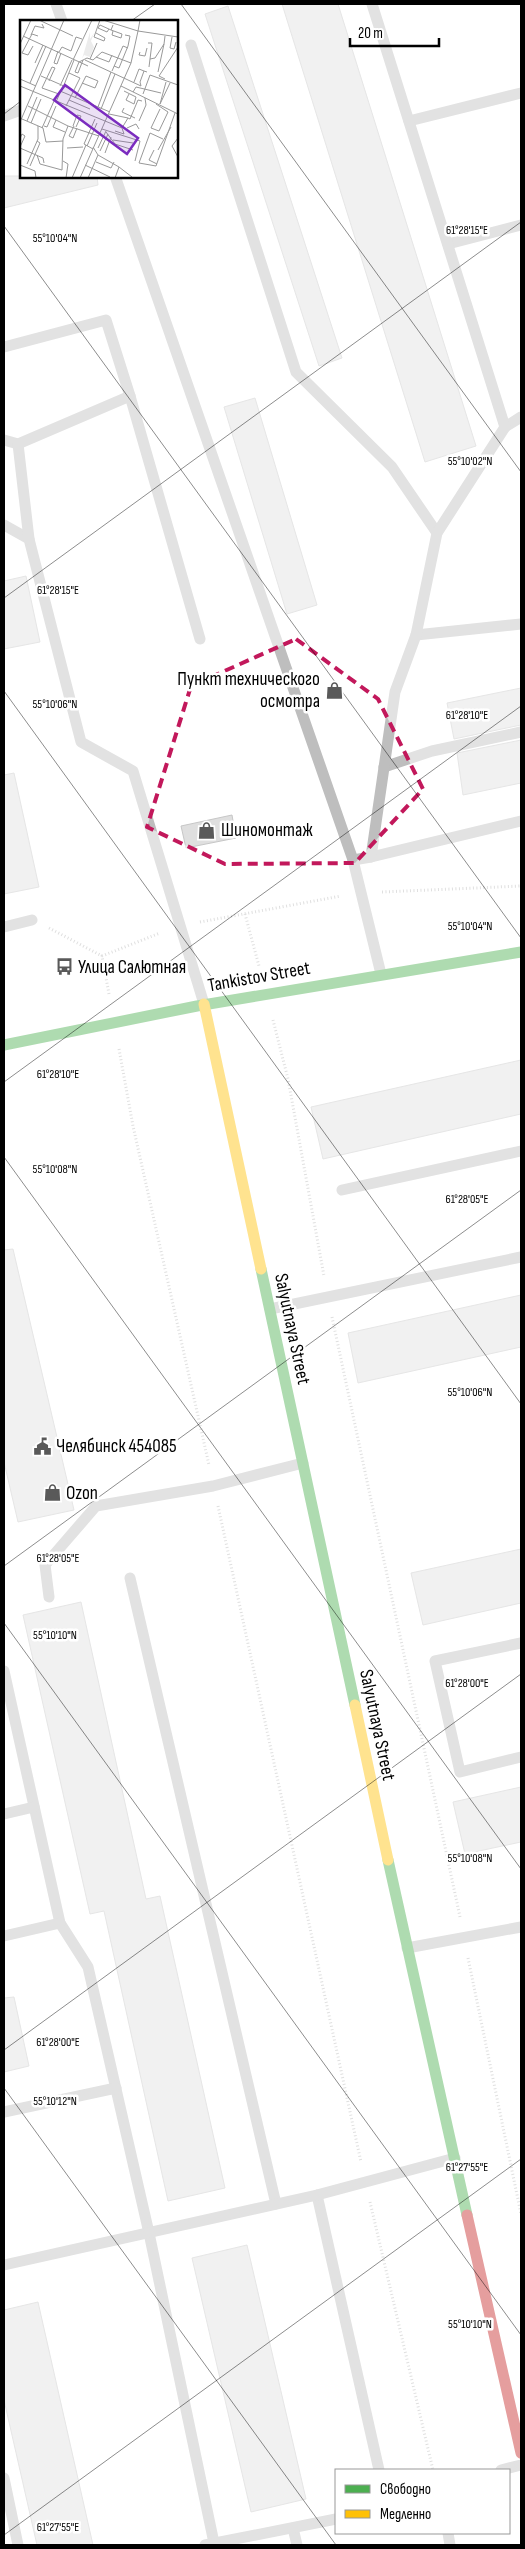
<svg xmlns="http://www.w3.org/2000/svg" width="525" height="2549" font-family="'Sofia Sans Condensed',sans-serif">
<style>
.building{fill:#dfdfdf;stroke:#c7c7c7}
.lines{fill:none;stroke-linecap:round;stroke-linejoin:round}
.path{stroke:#b9b9b9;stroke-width:3;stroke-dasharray:1 2.5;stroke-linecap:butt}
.lane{stroke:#bebebe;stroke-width:11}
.fast{stroke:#4caf50;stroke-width:11}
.slow{stroke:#ffc107;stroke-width:11}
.jam{stroke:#c62828;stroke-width:11}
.marked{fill:none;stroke:#c2185b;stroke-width:4;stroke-dasharray:10 6;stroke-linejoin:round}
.ticks{fill:none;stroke:#000;stroke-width:1;stroke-opacity:0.45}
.labels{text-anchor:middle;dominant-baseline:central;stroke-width:5;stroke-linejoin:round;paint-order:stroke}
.poi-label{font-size:19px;fill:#000;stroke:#fff;text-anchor:start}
.street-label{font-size:19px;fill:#000;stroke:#fff}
.inset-road{fill:none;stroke:#999;stroke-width:1}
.view{fill:#7b2cbf;fill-opacity:0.15;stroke:#7b2cbf;stroke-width:2.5}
.inset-edge{fill:none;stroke:#000;stroke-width:2.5}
.ticks-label{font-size:12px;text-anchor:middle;fill:#000;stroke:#fff;stroke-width:5;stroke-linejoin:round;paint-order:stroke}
</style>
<rect width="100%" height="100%" fill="#fff"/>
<!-- building -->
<g class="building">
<path d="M282,4H338L476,446L425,462Z"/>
<path d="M228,6L342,358L319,366L205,14Z"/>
<path d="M4,176H97L98,185L4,208Z"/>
<path d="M255,398L317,605L287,614L224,407Z"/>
<path d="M26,576L40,642L4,649V581Z"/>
<path d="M521,688V725L454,739L447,703Z"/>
<path d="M521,740V783L463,795L457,753Z"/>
<path d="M14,773L39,887L4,894V775Z"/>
<path d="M232,815L236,838L186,848L181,826Z"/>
<path d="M521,1060V1114L323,1159L311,1107Z"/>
<path d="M13,1249L74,1510L18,1522L4,1462V1250Z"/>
<path d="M521,1295V1347L358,1383L348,1333Z"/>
<path d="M521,1549V1603L423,1625L411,1573Z"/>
<path d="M81,1602L146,1899L160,1896L225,2188L168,2201L104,1911L90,1914L23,1615Z"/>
<path d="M521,1787V1842L465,1854L453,1802Z"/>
<path d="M14,1997L29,2066L4,2072V1998Z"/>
<path d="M247,2245L306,2499L251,2512L192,2258Z"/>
<path d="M38,2302L93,2545H37L4,2400V2310Z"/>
</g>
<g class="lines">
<!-- path -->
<g class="path">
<path d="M382,892L521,886"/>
<path d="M245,914L259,966"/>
<path d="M200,922L341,896"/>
<path d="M49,928L102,956"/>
<path d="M109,994L102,956L160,933"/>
<path d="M273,1020L288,1079L324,1276"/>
<path d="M119,1049L133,1126L209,1465"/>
<path d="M332,1317L460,1917"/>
<path d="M218,1506L361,2162"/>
<path d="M468,1958L521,2214"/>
<path d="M370,2202L433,2470"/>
</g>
<!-- lane -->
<g class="lane">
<path d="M56,4L62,21"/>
<path d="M191,45L296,372L392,467L437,533"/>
<path d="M4,116L21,110"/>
<path d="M409,121L521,93"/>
<path d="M115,176L353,860L381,974"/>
<path d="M448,244L521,225"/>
<path d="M4,347L106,320L130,396"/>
<path d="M505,427L521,417"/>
<path d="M4,440L18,444"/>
<path d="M4,525L29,539L81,742L133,771L204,1004"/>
<path d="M29,539L18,444L130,396L200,639"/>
<path d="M416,635L521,624"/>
<path d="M384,767L432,751L521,732"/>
<path d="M371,857L521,821"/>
<path d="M353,860L371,857L395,692L416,635L437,533L505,427L372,4"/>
<path d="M4,927L32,920"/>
<path d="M342,1190L521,1151"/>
<path d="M270,1309L521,1257"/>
<path d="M130,1578L276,2204"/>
<path d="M49,1597L45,1565L96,1506L213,1486L303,1463"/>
<path d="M521,1643L435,1661L460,1772L521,1757"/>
<path d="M4,1671L60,1923L88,1967L149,2233L214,2543"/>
<path d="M4,1814L34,1807"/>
<path d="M4,1936L60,1923"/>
<path d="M407,1948L521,1927"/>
<path d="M4,2112L116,2088"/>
<path d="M317,2195L379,2470"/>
<path d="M4,2265L317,2195L455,2158"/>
<path d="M501,2470L521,2465"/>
<path d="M4,2478L18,2545"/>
<path d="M293,2528L297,2545"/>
<path d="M448,2533L450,2545"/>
<path d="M205,2545L336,2519"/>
</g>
<!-- fast -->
<g class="fast">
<path d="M4,1045L197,1006L521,952"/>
<path d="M261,1269L355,1705"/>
<path d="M388,1860L467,2215"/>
</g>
<!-- slow -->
<g class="slow">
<path d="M204,1004L261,1269"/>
<path d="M355,1705L388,1860"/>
</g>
<!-- jam -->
<path class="jam" d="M467,2215L521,2453"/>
</g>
<!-- marked area -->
<path d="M0 0H525V2549H0ZM296,639L378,699L423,789L355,863L225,864L147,827L191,686Z" fill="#fff" fill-opacity=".55" fill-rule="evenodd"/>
<path class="marked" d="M296,639L378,699L423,789L355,863L225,864L147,827L191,686Z"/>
<!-- ticks -->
<path class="ticks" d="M181,4L521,472M519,4L521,6M131,21L155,4M4,114L21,101M4,226L521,938M4,598L521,222M4,691L521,1404M4,1082L521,706M4,1157L521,1869M4,1566L521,1190M4,1623L521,2335M4,2050L521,1674M4,2088L336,2545M4,2535L521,2159"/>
<!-- icons -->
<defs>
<symbol id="shop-bare" viewBox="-9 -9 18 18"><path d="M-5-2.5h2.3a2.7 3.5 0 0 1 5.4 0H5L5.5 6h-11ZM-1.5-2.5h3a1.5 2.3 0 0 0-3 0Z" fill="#595959" stroke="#fff" stroke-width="2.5" paint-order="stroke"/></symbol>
<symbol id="bus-bare" viewBox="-9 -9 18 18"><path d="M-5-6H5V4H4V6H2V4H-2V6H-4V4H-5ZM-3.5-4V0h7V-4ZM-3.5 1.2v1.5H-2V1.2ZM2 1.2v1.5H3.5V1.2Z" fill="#595959" stroke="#fff" stroke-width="2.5" paint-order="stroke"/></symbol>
<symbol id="civic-bare" viewBox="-9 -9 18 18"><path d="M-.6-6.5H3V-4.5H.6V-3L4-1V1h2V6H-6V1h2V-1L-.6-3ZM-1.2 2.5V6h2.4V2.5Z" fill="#595959" stroke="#fff" stroke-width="2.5" paint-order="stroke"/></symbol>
</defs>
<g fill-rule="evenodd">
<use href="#shop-bare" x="322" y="678" width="25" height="25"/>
<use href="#shop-bare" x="194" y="818" width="25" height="25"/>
<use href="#bus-bare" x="52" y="954" width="25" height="25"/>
<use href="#civic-bare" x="30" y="1434" width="25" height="25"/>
<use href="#shop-bare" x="40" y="1480" width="25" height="25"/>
</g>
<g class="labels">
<!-- poi labels -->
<g class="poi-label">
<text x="320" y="679" text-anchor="end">Пункт технического<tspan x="320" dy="22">осмотра</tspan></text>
<text x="221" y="830">Шиномонтаж</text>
<text x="78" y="967">Улица Салютная</text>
<text x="56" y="1446">Челябинск 454085</text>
<text x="66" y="1493">Ozon</text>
</g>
<!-- street labels -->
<g class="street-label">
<text transform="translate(259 977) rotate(-10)">Tankistov Street</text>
<text transform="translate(292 1329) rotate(78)">Salyutnaya Street</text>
<text transform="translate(377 1725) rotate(78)">Salyutnaya Street</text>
</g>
</g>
<!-- overview -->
<g transform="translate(20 20)">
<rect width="158" height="158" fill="#fff"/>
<path d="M70,12V19L74,13L71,21L74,27L70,37L64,35L62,39Z" fill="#ececec"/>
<path class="inset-road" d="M19,0L53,16M83,0L118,11L120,0M93,5L91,10L102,14L101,18L92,15L93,11M89,9L87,12L78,8L80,5L91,10M76,13L85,18L84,21L74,17L80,0M11,15L15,6L24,8L22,4M3,16L68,46M152,17L150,28L154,29L156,22M128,23H132L130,39M0,24L11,0M13,26L8,35L2,33L12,14L18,16M38,31L34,43L37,44L41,33M39,32L42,27L51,31L56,17L62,19M120,32L119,35L125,36L127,28M76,37L89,42L92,35M70,39L77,23M53,40L72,0M63,40L58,53L55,52L59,42L67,38L73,40L82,32L111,43M65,40L121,66L120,62L124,51L127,52M15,43L23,25M94,46L99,48L108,26L110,16L105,15M129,47L130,39L135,38L144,24L145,16M92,51L103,26L108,28M138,52L144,24M21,56L53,70M0,59L16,66M145,59L139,56L158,27M29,61L35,48L32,47L22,68L39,74M114,62L119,49L124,51M146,62L140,84L150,63M10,63L26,26M44,65L54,40M0,66L102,108L108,98L110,99L118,80L122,81M40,66L52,40M101,66L158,94M40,71L90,92M104,71L116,77L114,84L106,80L109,74M113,72L116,67L141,73M123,74L130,55L158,65M55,78L66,56L78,61L75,68L62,63M49,80L70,89M36,82L43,66M136,84L148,92L139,111L131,108L140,89M8,86L48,106L79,116M46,86L60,58L49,53M78,87L91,52M104,88L102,92L115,98M81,89L95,54M89,94L108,98M2,99L23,108L26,122L43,121M36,100L33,107L45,112M7,101L17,77M119,101L126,85L125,78M0,102L44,0M11,103L21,79M24,106L27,107L36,86M53,106L57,95L61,96L56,107M54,106L49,116L53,118L57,108M22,108L34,81M107,108L116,104L119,109M82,109L120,121L115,141M95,111L104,114L102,108M86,112L95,124L113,130M0,118L2,114L5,116L0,127M158,118L152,126L158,137M143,119L130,113L119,143L136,146L155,93M93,120L113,123M67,126L77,103M0,128L23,138L24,143M47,128L63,127M78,128L86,111M73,129L64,124L75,99M134,130L129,140L137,144M138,130L151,107M80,131L88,114M85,133L91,117M17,135L20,144L42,150L43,119L48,106M78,135L99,147L95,158M43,141L48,144L46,158M76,142L91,148L94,142M7,144L18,119V106M0,145L15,151L16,158M65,145L90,157M10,146L20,123L17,121M99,147L112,157M52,158L66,125M60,158L111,43L118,11L158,17M68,158L78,135L73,127"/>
<path class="view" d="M45,65L118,118L107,134L34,80Z"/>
<rect width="158" height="158" class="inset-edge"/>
</g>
<g class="ticks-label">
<text x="467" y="234">61°28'15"E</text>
<text x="55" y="242">55°10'04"N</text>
<text x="470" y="465">55°10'02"N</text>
<text x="58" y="594">61°28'15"E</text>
<text x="55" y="708">55°10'06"N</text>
<text x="467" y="719">61°28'10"E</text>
<text x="470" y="930">55°10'04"N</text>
<text x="58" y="1078">61°28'10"E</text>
<text x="55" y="1173">55°10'08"N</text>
<text x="467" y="1203">61°28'05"E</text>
<text x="470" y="1396">55°10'06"N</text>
<text x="58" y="1562">61°28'05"E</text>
<text x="55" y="1639">55°10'10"N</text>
<text x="467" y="1687">61°28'00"E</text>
<text x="470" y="1862">55°10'08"N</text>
<text x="58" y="2046">61°28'00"E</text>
<text x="55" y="2105">55°10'12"N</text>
<text x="467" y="2171">61°27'55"E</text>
<text x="470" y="2328">55°10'10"N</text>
<text x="58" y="2531">61°27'55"E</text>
</g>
<!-- border -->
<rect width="525" height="2549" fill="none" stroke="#000000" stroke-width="10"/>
<!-- legend -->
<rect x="335" y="2469" width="175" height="65" fill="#ffffff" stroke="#999999"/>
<rect x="345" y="2485" width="25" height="8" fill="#4caf50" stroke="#999999"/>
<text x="380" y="2494" font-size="15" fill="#000000">Свободно</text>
<rect x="345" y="2510" width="25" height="8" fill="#ffc107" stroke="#999999"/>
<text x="380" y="2519" font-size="15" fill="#000000">Медленно</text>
<!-- scale -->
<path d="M350 38v8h89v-8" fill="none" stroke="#000000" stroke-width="2.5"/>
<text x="358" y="38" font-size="15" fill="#000000" stroke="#ffffff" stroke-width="4" paint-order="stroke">20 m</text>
</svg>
